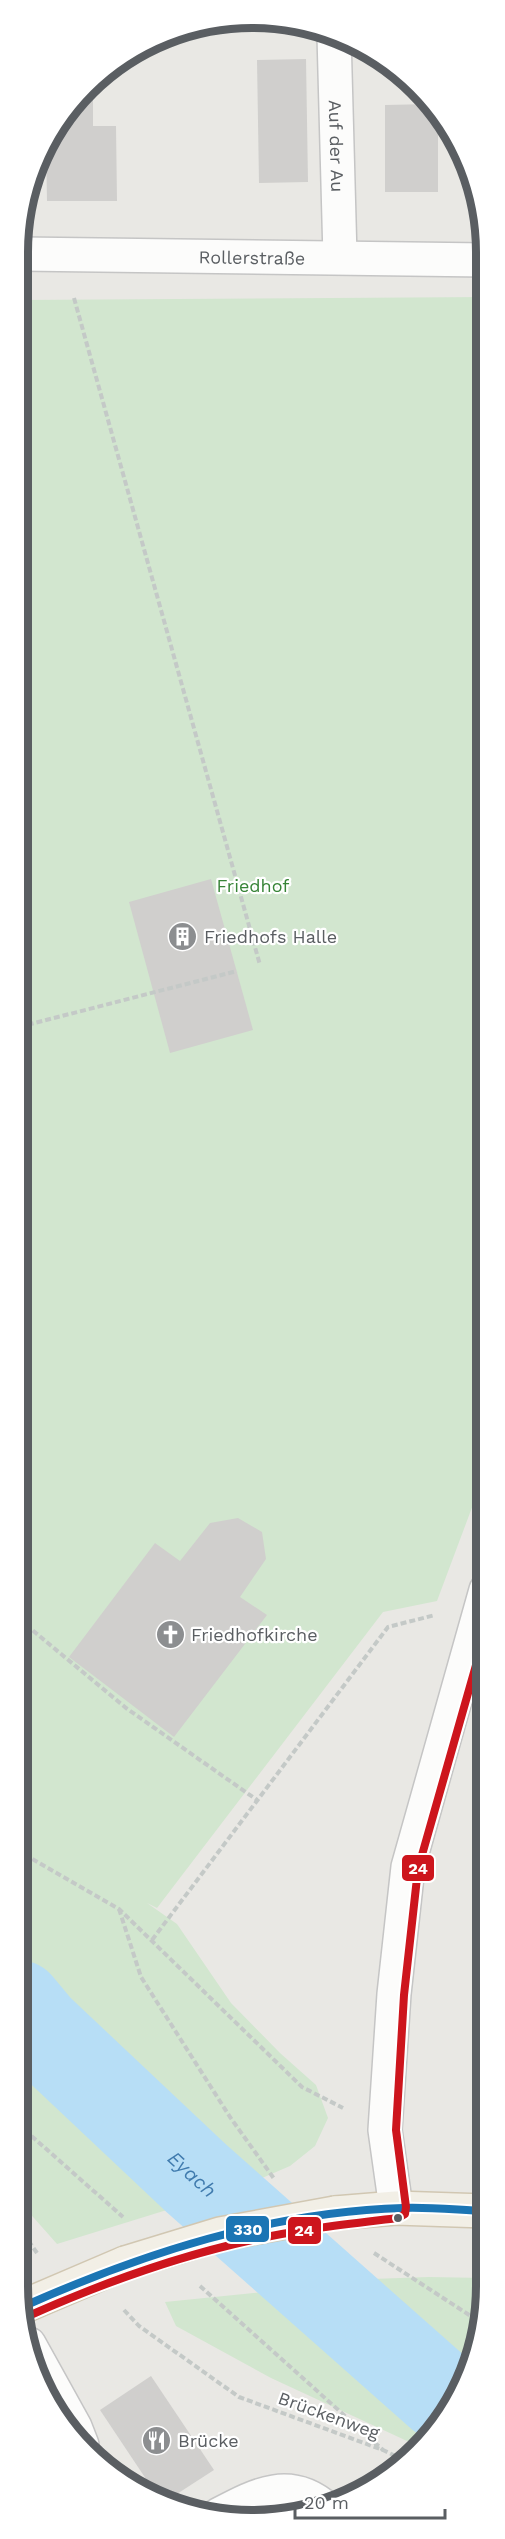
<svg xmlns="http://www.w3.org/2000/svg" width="505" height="2539" font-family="'Work Sans',sans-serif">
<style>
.green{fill:#d2e6cf}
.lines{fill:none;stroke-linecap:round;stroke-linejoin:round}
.river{stroke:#b7def6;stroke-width:90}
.building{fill:#d0cfcd}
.minor-casing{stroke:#c5c5c5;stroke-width:36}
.major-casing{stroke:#d1c7b2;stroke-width:36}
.path{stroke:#c4c9c7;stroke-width:4;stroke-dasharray:6 3;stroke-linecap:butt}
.minor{stroke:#fcfcfb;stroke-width:33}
.major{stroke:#f2efe6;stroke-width:33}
.major-bridge-casing{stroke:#d1c7b2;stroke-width:36;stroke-linecap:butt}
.major-bridge{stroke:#f2efe6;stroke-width:33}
.bus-1-casing{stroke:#fff;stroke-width:12}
.bus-2-casing{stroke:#fff;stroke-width:12}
.bus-1{stroke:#1b75b4;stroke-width:8}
.bus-2{stroke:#cd151d;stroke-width:8}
.bus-dot{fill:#5a5e62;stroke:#fff;stroke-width:2}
.labels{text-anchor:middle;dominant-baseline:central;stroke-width:4.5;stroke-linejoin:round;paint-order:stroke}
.street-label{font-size:18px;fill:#5a5e62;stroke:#fff}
.park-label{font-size:18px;fill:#378437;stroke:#fff}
.poi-label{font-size:18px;fill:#5a5e62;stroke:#fff;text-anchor:start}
.water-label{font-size:20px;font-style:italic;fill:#407bae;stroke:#fff}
.rim{fill:none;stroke:#5a5e62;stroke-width:8}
.line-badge{stroke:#fff;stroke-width:2}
.badge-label{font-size:16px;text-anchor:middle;font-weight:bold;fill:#fff}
</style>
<rect width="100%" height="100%" fill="#e9e8e4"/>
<!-- green -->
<g class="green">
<path d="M486,297V1470L437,1601L383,1612L157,1908L147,1903L177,1924L231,2003L280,2053L316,2085L328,2118L315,2146L290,2166L241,2187L57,2244L18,2200L20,300Z"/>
<path d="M429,2277L485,2278V2317L456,2403L420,2447L271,2378L176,2326L165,2302L263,2292L342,2280Z"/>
</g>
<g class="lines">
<!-- river -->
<path class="river" id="s1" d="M18,2005L38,2029L196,2178L441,2395L455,2404"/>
</g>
<!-- building -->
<g class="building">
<path d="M306,59L308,182L259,183L257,60Z"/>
<path d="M93,85V126H116L117,201H47L46,145L49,136Z"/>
<path d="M431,104L438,115V192H385V105Z"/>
<path d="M211,879L253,1030L170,1053L129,902Z"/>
<path d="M238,1518L262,1532L266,1559L240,1597L267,1615L174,1737L69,1657L155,1543L180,1561L210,1523Z"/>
<path d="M151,2376L214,2470L166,2501L160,2500L100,2410Z"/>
</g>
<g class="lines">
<defs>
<g id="minor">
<path id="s2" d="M334,35L340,257"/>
<path id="s3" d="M20,254L486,260"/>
<path d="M396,2208L385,2130L394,1994L408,1867L486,1590"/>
<path d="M29,2344L75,2427L82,2445"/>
<path d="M218,2515C256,2495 290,2476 327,2509"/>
</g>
<g id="major">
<path d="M335,2213L396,2208L485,2211"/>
<path d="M22,2307L125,2263"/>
</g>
</defs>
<!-- minor casing -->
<use href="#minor" class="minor-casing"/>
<!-- major casing -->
<use href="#major" class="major-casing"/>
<!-- path -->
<g class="path">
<path d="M74,298L260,965"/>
<path d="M19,1027L237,971"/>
<path d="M19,1619L126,1708L257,1800"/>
<path d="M18,1848L34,1860L119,1909L302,2087L343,2108"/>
<path d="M119,1909L141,1977L230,2117L275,2180"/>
<path d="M152,1940L388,1627L435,1615"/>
<path d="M18,2124L123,2217"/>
<path d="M18,2226L37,2253"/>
<path d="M374,2253L483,2324"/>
<path d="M200,2286L383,2450"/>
<path d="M124,2310L139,2326L239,2397L383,2450L408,2462"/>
</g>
<!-- minor -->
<use href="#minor" class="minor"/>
<!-- major -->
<use href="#major" class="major"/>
<defs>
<path id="major-bridge" d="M125,2263L220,2234L335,2213"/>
</defs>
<!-- major-bridge casing -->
<use href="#major-bridge" class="major-bridge-casing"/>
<!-- major-bridge -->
<use href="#major-bridge" class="major-bridge"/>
<defs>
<path id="bus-1" d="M22,2307C143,2253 270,2212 403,2208C430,2207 458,2210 485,2211"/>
<path id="bus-2" d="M26,2317C100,2284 174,2257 252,2240C301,2229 349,2224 398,2218L405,2214L406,2207L396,2130L404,1995L418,1869L486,1630"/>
</defs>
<!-- bus-1 casing -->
<use href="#bus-1" class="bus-1-casing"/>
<!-- bus-2 casing -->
<use href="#bus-2" class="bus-2-casing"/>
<!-- bus-1 -->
<use href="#bus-1" class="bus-1"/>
<!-- bus-2 -->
<use href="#bus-2" class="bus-2"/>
</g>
<!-- icons -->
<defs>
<symbol id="building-disc" viewBox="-11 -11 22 22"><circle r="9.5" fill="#8c8e90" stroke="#fff"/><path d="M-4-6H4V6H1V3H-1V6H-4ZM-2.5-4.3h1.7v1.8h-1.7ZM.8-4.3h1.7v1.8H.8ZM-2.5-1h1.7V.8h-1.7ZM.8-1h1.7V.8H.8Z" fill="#fff"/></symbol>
<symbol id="church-disc" viewBox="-11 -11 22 22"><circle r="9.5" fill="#8c8e90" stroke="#fff"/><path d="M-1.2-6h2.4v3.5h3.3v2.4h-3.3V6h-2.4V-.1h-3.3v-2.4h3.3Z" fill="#fff"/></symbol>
<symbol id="restaurant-disc" viewBox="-11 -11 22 22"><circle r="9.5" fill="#8c8e90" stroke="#fff"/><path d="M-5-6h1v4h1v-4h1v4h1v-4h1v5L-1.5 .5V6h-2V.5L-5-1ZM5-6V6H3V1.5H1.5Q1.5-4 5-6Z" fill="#fff"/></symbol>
</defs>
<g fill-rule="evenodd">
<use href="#building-disc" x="166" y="920" width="33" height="33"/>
<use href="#church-disc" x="154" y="1618" width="33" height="33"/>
<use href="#restaurant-disc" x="140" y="2424" width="33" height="33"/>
</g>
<!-- markers -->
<circle class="bus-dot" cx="398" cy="2218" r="5"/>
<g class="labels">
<!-- street labels -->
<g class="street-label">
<text stroke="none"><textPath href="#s2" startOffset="111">Auf der Au</textPath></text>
<text stroke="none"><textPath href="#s3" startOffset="232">Rollerstraße</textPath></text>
<text transform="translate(329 2415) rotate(20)">Brückenweg</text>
</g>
<!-- park labels -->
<g class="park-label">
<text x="253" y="885">Friedhof</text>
</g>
<!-- poi labels -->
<g class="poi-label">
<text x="204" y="936">Friedhofs Halle</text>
<text x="191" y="1634">Friedhofkirche</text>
<text x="178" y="2440">Brücke</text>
</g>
<!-- water labels -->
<g class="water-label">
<text stroke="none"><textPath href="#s1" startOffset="243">Eyach</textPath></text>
</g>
</g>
<!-- crop -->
<path d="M0 0H505V2539H0ZM252 28H252A224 224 0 0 1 476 252V2286A224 224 0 0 1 252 2510H252A224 224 0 0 1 28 2286V252A224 224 0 0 1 252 28Z" fill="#fff" fill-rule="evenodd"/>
<path class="rim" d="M252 28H252A224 224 0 0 1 476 252V2286A224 224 0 0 1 252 2510H252A224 224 0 0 1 28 2286V252A224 224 0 0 1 252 28Z"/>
<g class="line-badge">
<rect x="401" y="1854" width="34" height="28" rx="6" fill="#cd151d"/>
<rect x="225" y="2215" width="45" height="28" rx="6" fill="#1b75b4"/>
<rect x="287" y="2216" width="35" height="29" rx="6" fill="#cd151d"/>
</g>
<g class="badge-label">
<text x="418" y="1874">24</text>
<text x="248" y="2235">330</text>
<text x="304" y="2236">24</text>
</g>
<!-- scale -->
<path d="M295 2509v9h150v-9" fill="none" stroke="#5a5e62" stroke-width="3"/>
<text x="304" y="2509" font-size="18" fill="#5a5e62" stroke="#ffffff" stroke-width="4.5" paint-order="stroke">20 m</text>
</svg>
